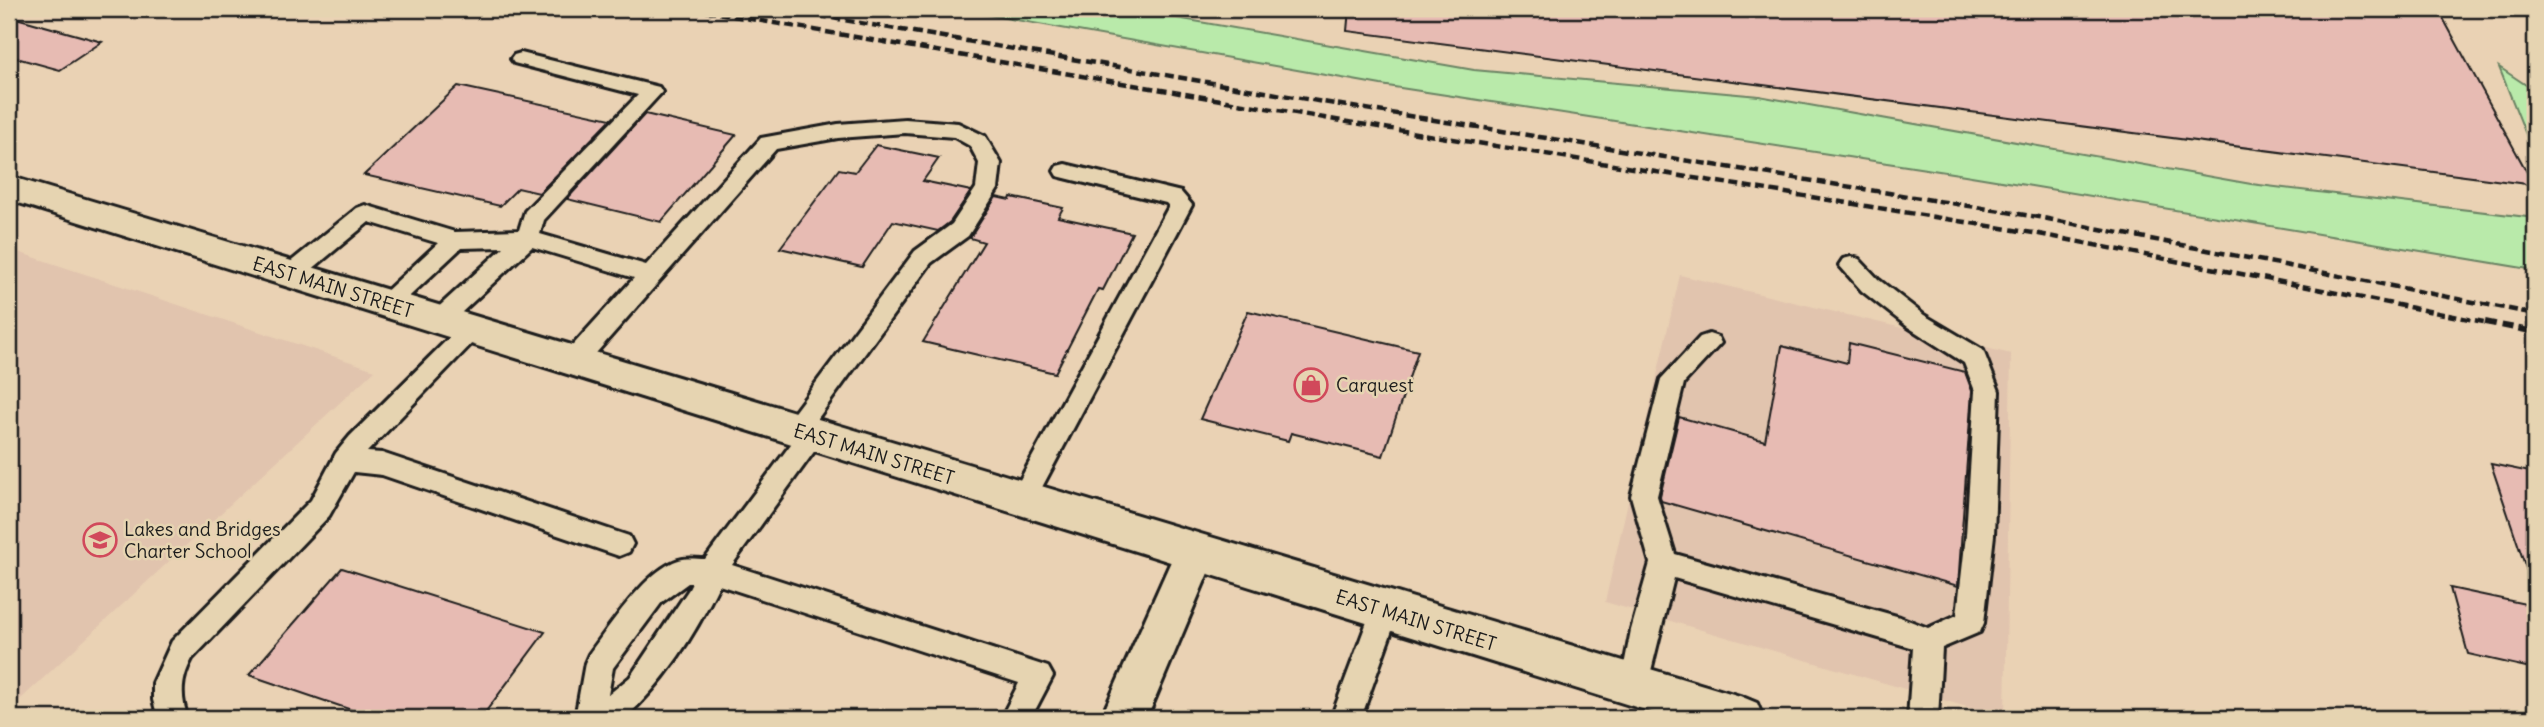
<svg xmlns="http://www.w3.org/2000/svg" width="2544" height="727" font-family="Delius,sans-serif">
<style>
.built{fill:#e1c4ae}
.green{fill:#b9eaaa;stroke:#6a8363;stroke-width:2}
.building{fill:#e7bbb3;stroke:#1c1c1c;stroke-width:2}
.lines{fill:none;stroke-linecap:round;stroke-linejoin:round}
.service-casing{stroke:#1c1c1c;stroke-width:6}
.minor-casing{stroke:#1c1c1c;stroke-width:6}
.secondary-casing{stroke:#1c1c1c;stroke-width:6}
.service{fill:#e6d4b1;fill-rule:evenodd}
.minor{fill:#e6d4b1;fill-rule:evenodd}
.secondary{fill:#e6d4b1;fill-rule:evenodd}
.rail-far1{stroke:#1c1c1c;stroke-width:4.5;stroke-dasharray:9 4.5;stroke-linecap:butt}
.rail{stroke:#1c1c1c;stroke-width:6;stroke-dasharray:11 6;stroke-linecap:butt}
.labels{text-anchor:middle;dominant-baseline:central;stroke-width:5;stroke-linejoin:round;paint-order:stroke}
.street-label{font-size:19px;fill:#1c1c1c;stroke:#e6d4b1}
.poi-label{font-size:19px;fill:#1c1c1c;stroke:#e6d4b1;text-anchor:start}
</style>
<rect width="100%" height="100%" fill="#ead2b4"/>
<filter id="ink" filterUnits="userSpaceOnUse"><feTurbulence type="fractalNoise" baseFrequency=".0143" numOctaves="2"/><feDisplacementMap in="SourceGraphic" scale="14" xChannelSelector="R" yChannelSelector="G"/><feConvolveMatrix kernelMatrix="1 2 1 2 8 2 1 2 1" color-interpolation-filters="sRGB"/></filter>
<g filter="url(#ink)">
<!-- built -->
<g class="built">
<path d="M9,249L375,370L9,710Z"/>
<path d="M1680,275L2011,354L2005,718L1605,602Z"/>
</g>
<!-- green -->
<g class="green">
<path d="M955,9H1149L1148,13L1474,70L1759,96L2251,184L2535,218V270L1965,175L1381,85Z"/>
<path d="M2499,67L2535,91V157Z"/>
</g>
<!-- building -->
<g class="building">
<path d="M1349,9H2438L2534,185L1347,31Z"/>
<path d="M9,16L102,42L60,70L9,56Z"/>
<path d="M458,86L611,119L539,193L518,188L500,206L364,175Z"/>
<path d="M645,114L736,135L661,222L567,199Z"/>
<path d="M876,145L939,158L923,181L971,191L950,222L938,231L893,221L862,267L780,248L839,169L855,172Z"/>
<path d="M996,197L1010,200L1011,197L1063,208L1058,217L1132,233L1103,290L1098,289L1055,373L923,342L984,242L970,238Z"/>
<path d="M1248,311L1418,351L1383,456L1291,433L1288,441L1200,419Z"/>
<path d="M1849,343L1965,372L1972,391L1958,586L1661,501L1660,496L1679,417L1765,441L1782,346L1847,363Z"/>
<path d="M2491,464L2535,473V576L2529,577Z"/>
<path d="M342,568L545,632L481,718H375L249,675Z"/>
<path d="M2450,588L2535,606V669L2468,654Z"/>
</g>
<g class="lines">
<defs>
<g id="service">
<path d="M521,53L659,87L662,92L544,220L540,234L646,265L761,138L838,124L905,119L958,123L985,136L1001,163L998,189L968,236L931,263L813,425L821,428L825,435L821,442L732,565L1048,667L1053,676L1031,718H1001L1019,683L719,585C696,633 664,683 625,718H575L585,663L589,654C609,627 649,565 683,559C690,558 698,559 705,559L794,440L786,437L782,430L786,423L915,251L952,224L976,188L979,163L970,146L954,137L905,133L838,138L776,149L582,369L573,371L564,369L561,362L564,355L634,278L532,247L448,325L440,328L432,325L428,319L432,313L504,247L461,248L396,309L388,312L380,309L376,303L380,297L438,243L369,222L299,280L291,282L283,280L279,274L283,268L357,208L365,205L455,232L519,230L525,211L638,95L514,63L511,59L514,55ZM688,583H692L689,589L630,677L608,695L613,668L662,602Z"/>
<path d="M1065,164L1181,192L1192,205L1031,508L1022,511L1013,508L1009,500L1169,206L1166,203L1057,176L1054,171L1057,166Z"/>
<path d="M1851,257L1859,259L1878,279L1924,315L1983,350L1999,391L1994,535L1984,623L1980,632L1942,648L1938,718H1908L1913,648L1674,578L1645,695L1635,699L1625,695L1620,686L1631,630L1650,563L1631,496L1661,379L1700,337L1709,334L1718,337L1721,343L1684,383L1657,496L1675,554L1900,617L1928,628L1957,615L1966,535L1975,391L1964,363L1908,327L1862,291L1839,265L1843,259Z"/>
<path d="M471,321L479,324L483,330L479,336L367,452L382,453L629,536L633,544L629,552L619,556L382,475L354,472L329,516L192,659C181,679 180,697 188,718H158L153,700V683L172,641L311,500L336,453L350,436L463,324Z"/>
<path d="M1385,599L1395,602L1399,611L1361,718H1331L1371,611L1375,602Z"/>
</g>
<path id="minor" d="M1195,536L1210,541L1216,554L1147,718H1101L1180,541Z"/>
<path id="secondary" d="M9,176L1740,696L1757,703L1763,718H1671L9,200Z"/>
</defs>
<!-- service casing -->
<use href="#service" class="service-casing"/>
<!-- minor casing -->
<use href="#minor" class="minor-casing"/>
<!-- secondary casing -->
<use href="#secondary" class="secondary-casing"/>
<!-- service -->
<use href="#service" class="service"/>
<!-- minor -->
<use href="#minor" class="minor"/>
<!-- secondary -->
<use href="#secondary" class="secondary"/>
<!-- rail-far1 -->
<g class="rail-far1">
<path d="M693,9L1342,121L2039,234L2494,324"/>
<path d="M779,9L1347,106L2038,217L2535,314"/>
</g>
<!-- rail -->
<path class="rail" d="M2485,322L2535,332"/>
</g>
</g>
<!-- icons -->
<defs>
<symbol id="shop-ring" viewBox="-11 -11 22 22"><circle r="9.5" fill="#e6d4b1" stroke="#d1495b" stroke-width="1.5"/><path d="M-5-2.5h2.3a2.7 3.5 0 0 1 5.4 0H5L5.5 6h-11ZM-1.5-2.5h3a1.5 2.3 0 0 0-3 0Z" fill="#d1495b"/></symbol>
<symbol id="school-ring" viewBox="-11 -11 22 22"><circle r="9.5" fill="#e6d4b1" stroke="#d1495b" stroke-width="1.5"/><path d="M0-5L7-2L0 1L-7-2ZM-4 1L0 2.5L4 1V4Q0 6-4 4Z" fill="#d1495b"/></symbol>
</defs>
<g fill-rule="evenodd">
<use href="#shop-ring" x="1292" y="366" width="38" height="38"/>
<use href="#school-ring" x="81" y="521" width="38" height="38"/>
</g>
<g class="labels">
<!-- street labels -->
<g class="street-label">
<text transform="translate(333 287) rotate(17)">EAST MAIN STREET</text>
<text transform="translate(874 454) rotate(17)">EAST MAIN STREET</text>
<text transform="translate(1416 620) rotate(17)">EAST MAIN STREET</text>
</g>
<!-- poi labels -->
<g class="poi-label">
<text x="1336" y="385">Carquest</text>
<text x="124" y="529">Lakes and Bridges<tspan x="124" dy="22">Charter School</tspan></text>
</g>
</g>
<!-- margin -->
<rect width="2544" height="727" fill="none" stroke="#e6d4b1" stroke-width="35"/>
<rect x="18" y="18" width="2509" height="692" fill="none" stroke="#1c1c1c" stroke-width="2.5" filter="url(#ink)"/>
</svg>
